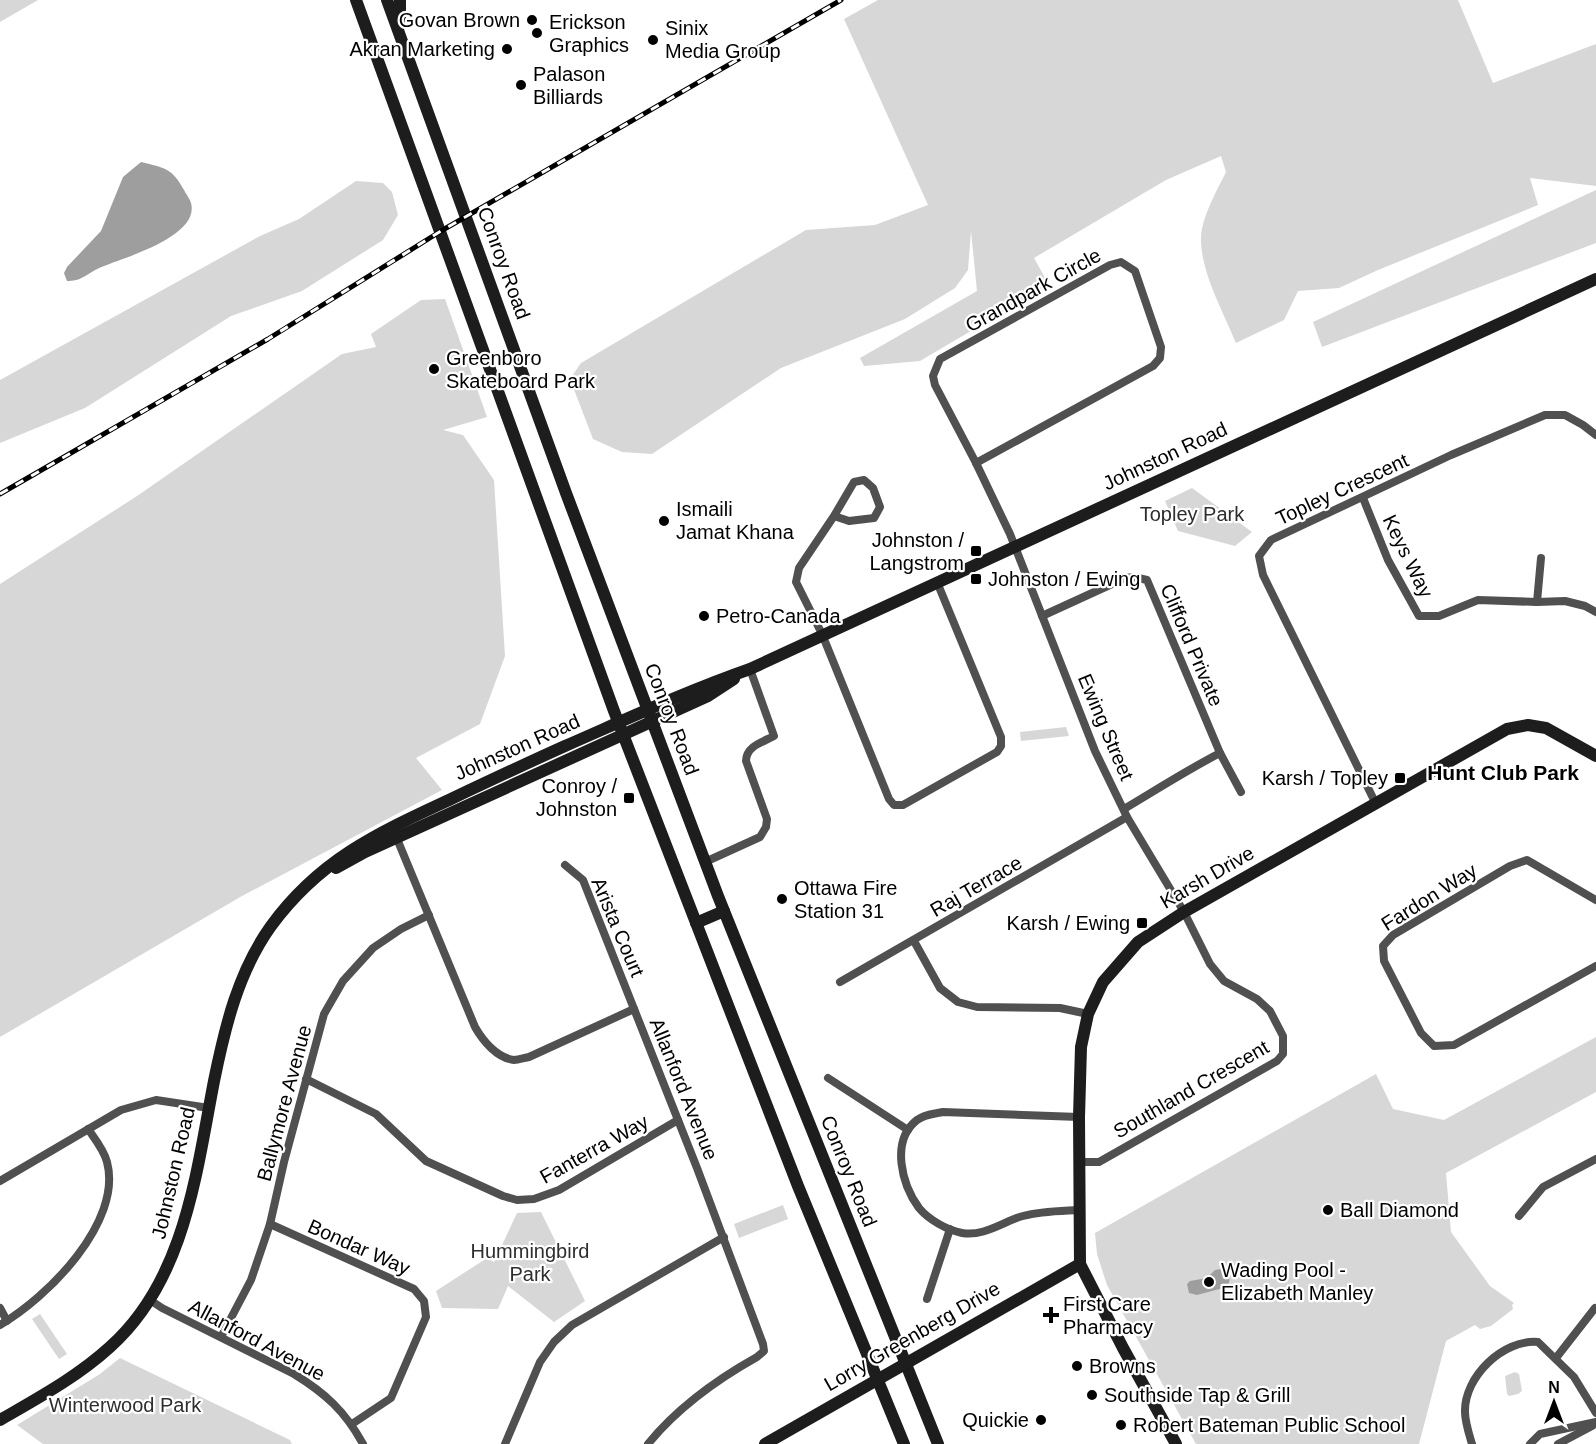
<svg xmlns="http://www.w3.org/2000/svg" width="1596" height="1444" font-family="Arial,sans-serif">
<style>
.green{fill:#d7d7d7}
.water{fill:#9e9e9e}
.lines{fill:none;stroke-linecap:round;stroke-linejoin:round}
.street{stroke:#505050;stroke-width:8}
.secondary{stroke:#1d1d1d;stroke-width:12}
.rail-casing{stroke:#000;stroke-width:5}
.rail{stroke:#fff;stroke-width:3;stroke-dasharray:9;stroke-linecap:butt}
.poi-dot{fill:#000;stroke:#fff;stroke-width:2}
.labels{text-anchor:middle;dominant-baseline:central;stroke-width:4.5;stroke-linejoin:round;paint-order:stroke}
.poi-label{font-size:20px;fill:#000;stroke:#fff;text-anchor:start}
.street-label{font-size:20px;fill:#000;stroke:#fff}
.park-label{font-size:20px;fill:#2e2e2e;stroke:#fff}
.neighbourhood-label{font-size:21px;font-weight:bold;fill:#000;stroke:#fff}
</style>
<rect width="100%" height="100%" fill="#fff"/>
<!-- green -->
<g class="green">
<path d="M0,0H38L0,22Z"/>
<path d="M878,0H1458L1493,83L1596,44V186L1530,178L1538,205L1378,270L1339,288L1298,291L1284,320L1236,343C1223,311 1200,271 1201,237C1202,217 1217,190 1226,172L1221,156L1166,180L1034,258L1049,285L920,361L864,366L860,358L977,291L971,231L968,270L955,288L905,319L781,368L652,454L622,452L593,439L570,379L581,363L806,230L875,225L928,205L844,19Z"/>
<path d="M356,181L383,183L392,192L398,215L383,240L302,291L231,316L85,408L0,443V380L260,236L299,219Z"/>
<path d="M1596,190V243L1322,347L1313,322Z"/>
<path d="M445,299L487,417L443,430L463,435L494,480L505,656L480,724L416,758L442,790L242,896L0,1037V584L137,496L342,354L376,347L371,334L421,300Z"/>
<path d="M1192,488L1252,532L1235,546L1178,531L1165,501Z"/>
<path d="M1066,727L1069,736L1021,741L1020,732Z"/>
<path d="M1596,1037V1092L1446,1173L1451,1232L1490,1286L1514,1303L1512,1305L1513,1309L1491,1326L1480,1329L1475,1325L1446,1341L1419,1444H1196L1107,1285L1097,1254L1095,1233L1376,1074L1393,1109L1444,1120Z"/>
<path d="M783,1205L788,1219L739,1238L734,1224Z"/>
<path d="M541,1212L585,1301L554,1322L508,1286L498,1309L442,1308L436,1291L487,1258L494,1262L517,1213Z"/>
<path d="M40,1314L67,1354L59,1359L32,1319Z"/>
<path d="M120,1358L290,1440L292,1444H43L17,1425L100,1374Z"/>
<path d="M1515,1372L1519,1374L1522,1391L1518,1394L1509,1396L1507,1394L1505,1376Z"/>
</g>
<!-- water -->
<g class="water">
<path d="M141,162C165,168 172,168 184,190C186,194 190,199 191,203C200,236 126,257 104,266C90,271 82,282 67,281L64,273L67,267L101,231L123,177Z"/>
<path d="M1221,1269C1229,1272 1232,1279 1227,1287L1197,1295L1189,1293L1187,1284L1190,1281L1207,1278L1215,1270Z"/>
</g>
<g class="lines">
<!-- street -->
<g class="street">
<path d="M1121,262L1135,271L1161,347L1160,358L1153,366L976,463L935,385L933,376L940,359L1110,265Z"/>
<path d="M976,463L1010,534L1095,751L1127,817L1184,912L1210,964L1224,981L1257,999L1270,1011L1283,1036V1054L1277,1061L1099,1162H1080"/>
<path d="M1363,498L1388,560L1419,616H1439L1478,600L1537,602L1565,601L1585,606L1596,612"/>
<path d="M834,516L854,482L864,480L873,488L880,507L874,518L849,521L834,516L799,568L796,582L822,634L889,799L894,805H903L997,752L1001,746V737L937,582"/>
<path d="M1537,602L1541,558"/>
<path d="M1042,616L1125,578L1134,577L1147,580L1220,753L1241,792"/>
<path d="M1375,802L1263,575L1259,556L1271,540L1451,455L1545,415H1565L1583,425L1596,435"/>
<path d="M1124,809C1156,790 1187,770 1220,753"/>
<path d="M395,834L475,1027C483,1041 497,1058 514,1060C518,1060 524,1058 529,1057L634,1009"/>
<path d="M705,862L760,837L766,827L767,819L746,761C746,746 763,742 774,736L750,669"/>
<path d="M565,865L583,880L697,1168L763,1344L764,1351L757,1357C716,1380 678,1407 648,1444"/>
<path d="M1596,900L1527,860L1510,866L1393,935L1383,946L1384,961L1421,1033L1434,1046L1454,1045L1596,966"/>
<path d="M914,941L940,988L958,1002L977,1007L1060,1008L1088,1014"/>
<path d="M840,982L1127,817"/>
<path d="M828,1078L908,1130"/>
<path d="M306,1079L376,1114L426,1161L503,1196L517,1200L534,1199L559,1190L678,1120"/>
<path d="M0,1181L121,1110L156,1100L209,1108"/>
<path d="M1078,1210C1060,1211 1041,1211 1023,1216C1004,1221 984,1237 962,1233C947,1230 929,1220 919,1208C902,1185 890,1141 917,1120C925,1114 934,1114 943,1112L1079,1117"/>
<path d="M1519,1216L1543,1187L1596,1159"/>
<path d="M270,1224L414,1289L424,1301L426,1317L391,1398L352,1424"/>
<path d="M927,1299L950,1229"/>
<path d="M150,1300L162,1308L294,1374C325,1393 345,1411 363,1444"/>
<path d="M0,1308L7,1321"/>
<path d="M0,1325C47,1298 123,1222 107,1162C104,1150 95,1139 88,1129"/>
<path d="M221,1337L251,1280L270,1224L284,1162L324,1014L343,981L373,948L401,929L429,915"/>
<path d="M1556,1358L1595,1308"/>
<path d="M505,1444L540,1362L554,1342L572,1325L724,1237"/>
<path d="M1472,1444C1469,1434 1465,1422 1465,1412C1464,1377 1503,1339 1538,1342L1574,1377L1596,1413"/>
<path d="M1530,1444L1540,1434L1596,1422"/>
<path d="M1558,1444L1592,1426"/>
</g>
<!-- secondary -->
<g class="secondary">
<path d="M356,0L614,711L798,1186L904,1444"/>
<path d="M387,0L566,493L718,896L938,1444"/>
<path d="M400,0V25"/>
<path d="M336,868L365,852L708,696L734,679"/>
<path d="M696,923L724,911"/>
<path d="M0,1420C38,1398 77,1377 110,1347C185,1280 196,1174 214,1081C225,1027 238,972 271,926C320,859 378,833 451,799C489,781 527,763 565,746C627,719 687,691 750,669L1596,279"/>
<path d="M765,1444L1080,1264"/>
<path d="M1176,1444L1123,1348L1080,1264L1079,1117L1081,1047L1088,1014L1103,982L1138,942L1184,912L1507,729L1528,725L1546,728L1596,756"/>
</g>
<defs>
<path id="rail" d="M0,494L268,339L441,231L841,0"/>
</defs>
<!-- rail casing -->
<use href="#rail" class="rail-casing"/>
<!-- rail -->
<use href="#rail" class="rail"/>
</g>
<!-- markers -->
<g class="poi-dot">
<circle cx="532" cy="20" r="6"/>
<circle cx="537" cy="33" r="6"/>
<circle cx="653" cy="40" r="6"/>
<circle cx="507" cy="49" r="6"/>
<circle cx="521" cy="85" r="6"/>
<circle cx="434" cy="369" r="6"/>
<circle cx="664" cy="521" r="6"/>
<rect x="970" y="545" width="12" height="12" rx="3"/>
<rect x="970" y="573" width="12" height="12" rx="3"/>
<circle cx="704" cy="616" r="6"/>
<rect x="1394" y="772" width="12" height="12" rx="3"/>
<rect x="623" y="792" width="12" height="12" rx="3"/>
<circle cx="782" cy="899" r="6"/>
<rect x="1136" y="917" width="12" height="12" rx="3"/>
<circle cx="1328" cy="1210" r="6"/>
<circle cx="1209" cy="1282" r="6"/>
<path d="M1048 1306h6v6h6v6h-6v6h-6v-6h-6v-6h6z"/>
<circle cx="1077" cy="1366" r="6"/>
<circle cx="1092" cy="1395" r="6"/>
<circle cx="1041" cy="1420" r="6"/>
<circle cx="1121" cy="1425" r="6"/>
</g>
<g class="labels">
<!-- poi labels -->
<g class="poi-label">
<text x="520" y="20" text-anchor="end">Govan Brown</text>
<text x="549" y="22">Erickson<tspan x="549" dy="23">Graphics</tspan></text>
<text x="665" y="28">Sinix<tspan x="665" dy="23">Media Group</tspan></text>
<text x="495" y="49" text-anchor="end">Akran Marketing</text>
<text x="533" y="74">Palason<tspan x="533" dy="23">Billiards</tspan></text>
<text x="446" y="358">Greenboro<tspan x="446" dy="23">Skateboard Park</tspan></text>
<text x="676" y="509">Ismaili<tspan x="676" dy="23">Jamat Khana</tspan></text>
<text x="964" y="540" text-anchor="end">Johnston /<tspan x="964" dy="23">Langstrom</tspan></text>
<text x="988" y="579">Johnston / Ewing</text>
<text x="716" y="616">Petro-Canada</text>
<text x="1388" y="778" text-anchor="end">Karsh / Topley</text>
<text x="617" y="786" text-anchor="end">Conroy /<tspan x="617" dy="23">Johnston</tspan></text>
<text x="794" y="888">Ottawa Fire<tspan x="794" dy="23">Station 31</tspan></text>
<text x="1130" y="923" text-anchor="end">Karsh / Ewing</text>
<text x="1340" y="1210">Ball Diamond</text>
<text x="1221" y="1270">Wading Pool -<tspan x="1221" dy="23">Elizabeth Manley</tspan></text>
<text x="1063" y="1304">First Care<tspan x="1063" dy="23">Pharmacy</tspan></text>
<text x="1089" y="1366">Browns</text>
<text x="1104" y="1395">Southside Tap &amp; Grill</text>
<text x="1029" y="1420" text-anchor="end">Quickie</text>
<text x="1133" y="1425">Robert Bateman Public School</text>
</g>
<!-- street labels -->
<g class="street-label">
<text transform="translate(504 263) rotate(70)">Conroy Road</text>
<text transform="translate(1033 290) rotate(-29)">Grandpark Circle</text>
<text transform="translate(1165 456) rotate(-25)">Johnston Road</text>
<text transform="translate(1342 489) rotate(-25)">Topley Crescent</text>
<text transform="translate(1408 556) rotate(64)">Keys Way</text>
<text transform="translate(1192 645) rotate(67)">Clifford Private</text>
<text transform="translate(672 719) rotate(69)">Conroy Road</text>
<text transform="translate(1106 727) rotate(67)">Ewing Street</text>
<text transform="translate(517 747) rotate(-24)">Johnston Road</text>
<text transform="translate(1207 877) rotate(-30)">Karsh Drive</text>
<text transform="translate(976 886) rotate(-30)">Raj Terrace</text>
<text transform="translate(1429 897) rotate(-32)">Fardon Way</text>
<text transform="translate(618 927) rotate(67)">Arista Court</text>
<text transform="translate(684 1089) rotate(68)">Allanford Avenue</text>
<text transform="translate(1191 1089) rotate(-30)">Southland Crescent</text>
<text transform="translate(284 1103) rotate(-75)">Ballymore Avenue</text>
<text transform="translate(594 1149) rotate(-29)">Fanterra Way</text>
<text transform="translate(849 1171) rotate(68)">Conroy Road</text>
<text transform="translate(173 1173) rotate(-77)">Johnston Road</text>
<text transform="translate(359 1247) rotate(24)">Bondar Way</text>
<text transform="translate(912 1336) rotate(-30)">Lorry Greenberg Drive</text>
<text transform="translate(257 1340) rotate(28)">Allanford Avenue</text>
</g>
<!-- park labels -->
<g class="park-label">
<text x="1192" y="514">Topley Park</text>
<text x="530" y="1251">Hummingbird<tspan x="530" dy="23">Park</tspan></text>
<text x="125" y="1405">Winterwood Park</text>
</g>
<!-- neighbourhood labels -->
<g class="neighbourhood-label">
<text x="1503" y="772">Hunt Club Park</text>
</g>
</g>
<!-- north arrow -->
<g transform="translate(1554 1402)" stroke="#ffffff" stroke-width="4.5" paint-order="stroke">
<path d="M0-4.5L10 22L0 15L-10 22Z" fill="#000000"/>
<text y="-9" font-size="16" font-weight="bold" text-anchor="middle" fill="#000000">N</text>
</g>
</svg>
